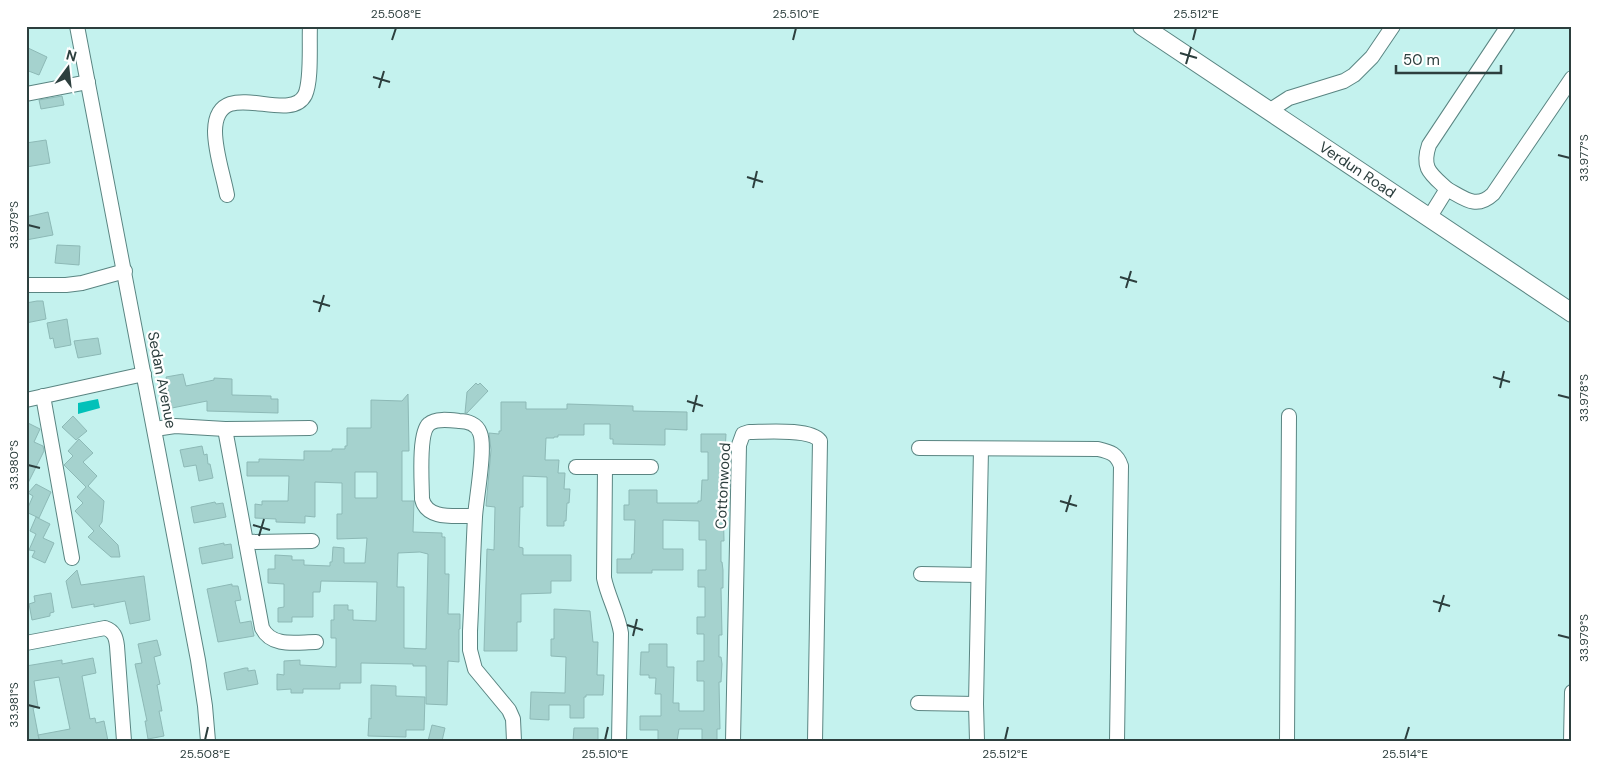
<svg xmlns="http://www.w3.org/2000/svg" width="1598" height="767" font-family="'DM Sans',sans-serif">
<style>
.water{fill:#01c1b9}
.building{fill:#a5d2ce;stroke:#8db9b6;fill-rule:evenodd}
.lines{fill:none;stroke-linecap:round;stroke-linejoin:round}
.minor-casing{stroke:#5a8582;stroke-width:16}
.tertiary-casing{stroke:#5a8582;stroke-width:20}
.minor{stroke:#fff;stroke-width:14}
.tertiary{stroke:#fff;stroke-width:18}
.ticks{fill:none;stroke:#2d3f3e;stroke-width:2}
.labels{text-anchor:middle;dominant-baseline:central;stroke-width:4.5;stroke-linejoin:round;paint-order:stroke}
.street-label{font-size:15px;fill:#2d3f3e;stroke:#fff}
.neatline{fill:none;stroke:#2d3f3e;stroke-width:2}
.ticks-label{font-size:12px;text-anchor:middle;fill:#2d3f3e}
</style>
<rect width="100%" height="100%" fill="#c4f2ee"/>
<!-- water -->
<path class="water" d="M98,399L100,408L78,414V403Z"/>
<!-- building -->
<g class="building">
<path d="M26,47L47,57L39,75L26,70Z"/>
<path d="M62,96L64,105L41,109L39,100Z"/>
<path d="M46,140L50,163L26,167V143Z"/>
<path d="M48,212L53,235L26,240V217Z"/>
<path d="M57,245L80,246L79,265L55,263Z"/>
<path d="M37,301H43L46,319L26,323V303Z"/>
<path d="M67,319L71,345L55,348L53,338L50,339L47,323Z"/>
<path d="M98,338L101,354L78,358L74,341Z"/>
<path d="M183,374L186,386L214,380V378L232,379V395L271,396V399H278V413L207,411V401L172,408L166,377Z"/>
<path d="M476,383L478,385L480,383L488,391L467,413H465L467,392Z"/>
<path d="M408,394L409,451H402V501H414L413,532L442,533V537H445V574H449L448,614H460V629H459V662L448,661L447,705L426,704V666H413V664L361,663V683H340V689H303V693H291V689L277,690V674L284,675V661L300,660V665L336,667V638H331V620H334V605H348V610H353V620L376,621L377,582L321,581L320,592H313V617H292V622H278V608L284,607V584L268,583V569H275V555L292,556V560H304V565L330,566V562H332L333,547L344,548V563H365L367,538L337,539V514H342V483L315,482V517L305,516V523L276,522V519L255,518V504L262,505V501H288L289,476H247V462H259V459L304,460V451H332V449H345V446H347V428H371V400L402,401ZM355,472H377V498H355ZM420,552L428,554L426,649L404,648V587H397L398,553Z"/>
<path d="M501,402H526V409H567V404L633,406V411L687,412V430L665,429V445L613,444V439H610V424H584V435H558V437H554V438H546L545,460H559L558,473H565L564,489H570L569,503H567L566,521H564V526H547V477L523,476V507H520L519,547L523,548V555H571V581H551V593L521,594V622H517V651H484L487,549L494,550L495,507L486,506L491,450L489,433L499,434V431H501Z"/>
<path d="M73,416L87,431L76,440L62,427Z"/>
<path d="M26,422L40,429L34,442L43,446L44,451L26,487Z"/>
<path d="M701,434H726L725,452H723L722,480L726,481V499H723L724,541H721V562H722L723,570V588H721L722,635H719V657H721L722,664L721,682H719L720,729H717V741H702V729H679L677,741H658V730H640V716H661V694H655L656,678H649V675H640L641,652H649V644H667V667H674L673,703H679V711H704V681H697V661H704V634H697V617H705V587H698V570H706V540H699V521L663,520V549H683V570H652V573H617V559H631L632,554H634L635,520H624V505H629V490H657V503H698V501H701L702,480H708V452H701Z"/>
<path d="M79,439L93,453L83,462L97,476L88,486L104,501L102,522L99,526L118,545L120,557H111L88,537L94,531L75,511L83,503L77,497L86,487L64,465L73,456L68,451Z"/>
<path d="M202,446L204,455L207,454L208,464H210L213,478L199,481L196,465L184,467L180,450Z"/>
<path d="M36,484L51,492L39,518L26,512L33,496L28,493Z"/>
<path d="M215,502L216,504L223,503L226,517L194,523L191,507Z"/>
<path d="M36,517L50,524L43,538L54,543L45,563L32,557L35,551L29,550L36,534L30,531Z"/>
<path d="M224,543V545L231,544L233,558L202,564L199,548Z"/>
<path d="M77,570L81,585L144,576L150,620L130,624L125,601L94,607V604L72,608L66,581Z"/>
<path d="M232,584V586H238L241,600L235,601L240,623L251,621L254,636L218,642L207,589Z"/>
<path d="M51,593L54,612L50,613V616L32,620L29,604L35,602L34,596Z"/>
<path d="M554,609L590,611L593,642H598L597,675H604L603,695H586V697H584V718H570V705H549V720L530,719L531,692L565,693L566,657L551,656V639H554Z"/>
<path d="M157,640L161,655L154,657L160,684L157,685L162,711H159L164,736L148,739L145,721H147L135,664L142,663L138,644Z"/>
<path d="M93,658L96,673L82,676L90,719L95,718L96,723L104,721L108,741H26V666L62,660V664ZM59,677L70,729L38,735L39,739L33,708L38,707L34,681Z"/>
<path d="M245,668H248V671L255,670L258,684L227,690L224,673Z"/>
<path d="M371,685L396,686V696L425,697L424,730H406V737L368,736L369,718L371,719Z"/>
<path d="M432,725L445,728L442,741H428Z"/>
<path d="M574,728H598V741H573Z"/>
</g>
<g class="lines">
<defs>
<g id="minor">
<path d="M77,26L198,660L205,706L208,741"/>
<path d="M26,94L88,82"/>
<path d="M1269,111L1289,98L1344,81L1354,75L1372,57L1393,26"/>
<path d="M1447,189C1464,198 1476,210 1493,194L1572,78"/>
<path d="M227,195C223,174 215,152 215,131C216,73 289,126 305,95C312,80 309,43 310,26"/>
<path d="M1429,218L1447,189C1431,174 1421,169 1429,145L1508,26"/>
<path d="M26,285H66L82,283L125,271"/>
<path d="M43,396L72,558"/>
<path d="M26,400L144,374"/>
<path d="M155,429L175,426L225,429L310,428"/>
<path d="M225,429L262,628C272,648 297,642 316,642"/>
<path d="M919,448L1098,449C1111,452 1117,454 1121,466L1117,741"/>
<path d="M576,467H651"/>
<path d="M605,467L604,578C608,597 618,614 621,633L619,741"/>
<path d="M475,516C457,515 427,521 422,499C422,485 418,433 429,424C436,418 450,420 459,421C467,421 477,424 480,433C486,448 476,499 475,517C473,554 472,593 470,631V650L475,669L509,710L513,719L514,741"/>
<path d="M246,542L312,541"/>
<path d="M921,574L978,575"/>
<path d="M26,643L105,628C114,631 116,637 117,646L124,741"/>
<path d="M918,703L976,704"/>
<path d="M733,741L739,445L743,434L749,432C765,432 810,428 820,441L815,741"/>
<path d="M977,741L976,704L981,449"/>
<path d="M1287,741L1289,416"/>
<path d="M1571,741L1572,692"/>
</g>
<g id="tertiary">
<path id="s1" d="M1142,26L1572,313"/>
</g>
</defs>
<!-- minor casing -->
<use href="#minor" class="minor-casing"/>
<!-- tertiary casing -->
<use href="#tertiary" class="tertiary-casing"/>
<!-- minor -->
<use href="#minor" class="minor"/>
<!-- tertiary -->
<use href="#tertiary" class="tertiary"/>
</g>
<!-- ticks -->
<path class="ticks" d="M392,40L396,28M793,40L796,28M1193,40L1196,28M1180,53L1197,58M1186,64L1191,47M373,77L390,82M379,88L384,71M1558,155L1570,158M747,177L763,182M753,188L757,171M28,225L40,228M1120,277L1137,282M1126,288L1131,271M313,301L330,306M319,312L324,295M1493,377L1510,382M1500,388L1504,371M1558,395L1570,398M687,401L703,406M693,412L697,395M28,465L40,468M1060,501L1077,506M1066,512L1071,495M253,525L270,530M259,536L264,519M1433,601L1450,606M1439,612L1444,595M627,625L643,630M1558,635L1570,638M633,636L637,619M28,705L40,708M205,740L208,727M605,740L608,727M1005,740L1008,727M1405,740L1409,727"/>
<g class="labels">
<!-- street labels -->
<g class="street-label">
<text stroke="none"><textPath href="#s1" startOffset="259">Verdun Road</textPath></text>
<text transform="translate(162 380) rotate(79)">Sedan Avenue</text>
<text transform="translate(723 486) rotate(-87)">Cottonwood</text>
</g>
</g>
<!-- border -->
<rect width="1598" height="767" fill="none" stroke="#ffffff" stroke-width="55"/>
<!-- north arrow -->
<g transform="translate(68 68) rotate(15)" stroke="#ffffff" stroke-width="4" paint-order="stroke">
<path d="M0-4L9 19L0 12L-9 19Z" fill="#2d3f3e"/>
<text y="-8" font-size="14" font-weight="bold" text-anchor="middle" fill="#2d3f3e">N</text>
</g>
<!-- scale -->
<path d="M1396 65v8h105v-8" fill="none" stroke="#2d3f3e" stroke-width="2.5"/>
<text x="1403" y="65" font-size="15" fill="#2d3f3e" stroke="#ffffff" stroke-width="4" paint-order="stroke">50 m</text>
<rect x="28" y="28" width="1542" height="712" class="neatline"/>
<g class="ticks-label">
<text x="396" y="18">25.508°E</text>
<text x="796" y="18">25.510°E</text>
<text x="1196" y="18">25.512°E</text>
<text transform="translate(1584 158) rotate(-90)" y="4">33.977°S</text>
<text transform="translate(14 225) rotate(-90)" y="4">33.979°S</text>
<text transform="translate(1584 398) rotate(-90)" y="4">33.978°S</text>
<text transform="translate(14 465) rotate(-90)" y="4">33.980°S</text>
<text transform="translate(1584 638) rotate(-90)" y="4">33.979°S</text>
<text transform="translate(14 705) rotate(-90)" y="4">33.981°S</text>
<text x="205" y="758">25.508°E</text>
<text x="605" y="758">25.510°E</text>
<text x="1005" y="758">25.512°E</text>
<text x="1405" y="758">25.514°E</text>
</g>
</svg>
